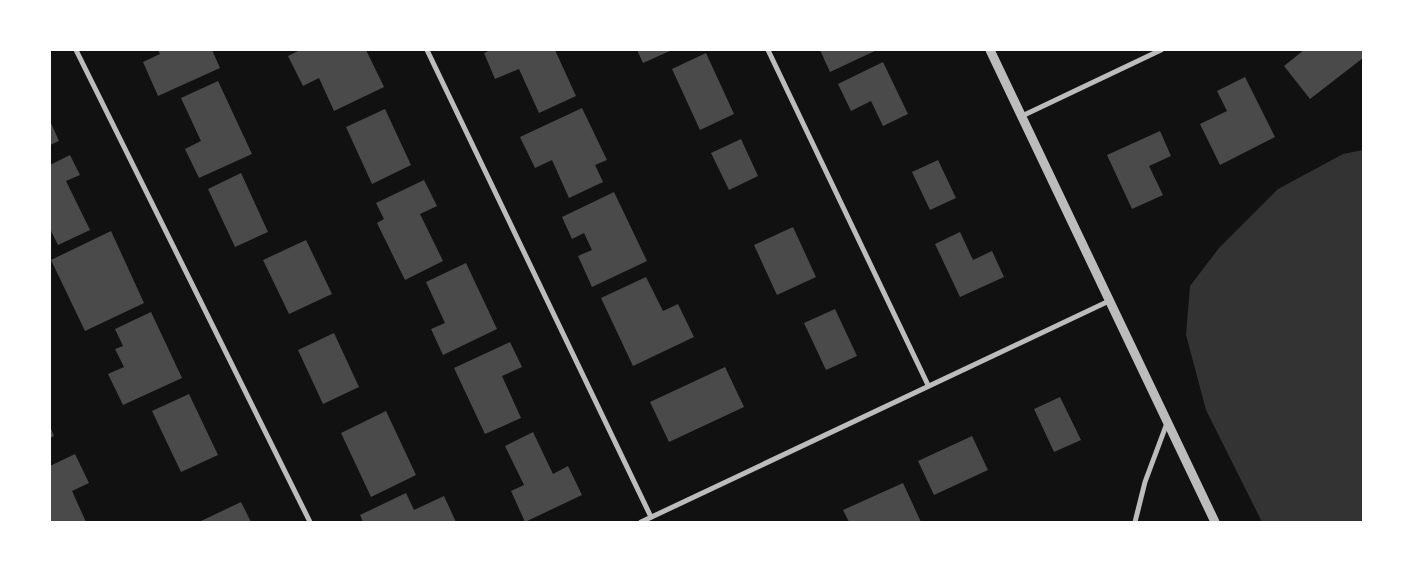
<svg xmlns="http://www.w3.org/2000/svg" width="1413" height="572" font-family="'Work Sans',sans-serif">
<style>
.water{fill:#333}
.building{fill:#4a4a4a}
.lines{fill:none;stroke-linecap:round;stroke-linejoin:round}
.minor{stroke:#bcbcbc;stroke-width:5}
.tertiary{stroke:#bcbcbc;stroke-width:9}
</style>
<rect width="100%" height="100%" fill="#111"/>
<!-- water -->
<path class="water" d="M1363,150V522H1262L1206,410L1186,335L1190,286L1219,248L1278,189L1343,154Z"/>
<!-- building -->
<g class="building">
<path d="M158,50H212L220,68L158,96L143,62L160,54Z"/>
<path d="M300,50H366L384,87L334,111L319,78L303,86L288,56Z"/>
<path d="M491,50H555L576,96L539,113L519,69L495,79L484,53Z"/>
<path d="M637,50H672L643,63Z"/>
<path d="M820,50H877L830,72Z"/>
<path d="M1304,50H1363V58L1310,99L1284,66Z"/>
<path d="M706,53L734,114L700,130L672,69Z"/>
<path d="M883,62L908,114L883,126L871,101L851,111L838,84Z"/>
<path d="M1245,77L1275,137L1220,165L1200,124L1227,111L1217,91Z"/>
<path d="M218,81L252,154L199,178L185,149L201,141L181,98Z"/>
<path d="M582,108L607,160L595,165L603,182L569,198L552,160L535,168L520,137Z"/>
<path d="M385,109L411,165L372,184L346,127Z"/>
<path d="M50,121L59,141L50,145Z"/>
<path d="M1160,131L1171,156L1149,166L1163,195L1132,209L1107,155Z"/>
<path d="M741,139L758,176L729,190L711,153Z"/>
<path d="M70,155L80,175L66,181L90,230L58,245L50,229V165Z"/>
<path d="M938,160L956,198L930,210L912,172Z"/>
<path d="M241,173L268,232L235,247L208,189Z"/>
<path d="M424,180L437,206L420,214L443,261L405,280L377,223L384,219L376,203Z"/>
<path d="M614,192L647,261L592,287L578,256L592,250L584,233L572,239L562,217Z"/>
<path d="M793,227L816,277L777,295L754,245Z"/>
<path d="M111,231L144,303L85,331L51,260Z"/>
<path d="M960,232L973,260L992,251L1004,277L960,297L935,244Z"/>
<path d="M306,240L332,294L289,314L263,260Z"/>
<path d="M466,263L497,329L443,355L431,329L445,323L426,282Z"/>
<path d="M646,277L663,311L678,304L694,337L633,366L601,298Z"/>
<path d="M835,309L857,356L826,370L804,323Z"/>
<path d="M151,312L182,378L123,405L108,374L124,367L115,349L123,346L115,329Z"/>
<path d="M334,333L359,387L323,404L298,350Z"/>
<path d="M510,342L522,367L502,376L521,418L485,434L454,368Z"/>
<path d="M725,367L744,407L669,442L650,402Z"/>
<path d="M189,394L218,455L181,472L152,411Z"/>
<path d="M1060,397L1081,440L1054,452L1034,409Z"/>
<path d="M386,411L416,475L371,497L341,433Z"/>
<path d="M50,426L54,436L50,438Z"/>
<path d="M533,432L553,474L568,466L582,495L525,522L511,491L524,485L505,446Z"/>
<path d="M972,436L988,470L934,495L918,461Z"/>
<path d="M75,454L89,483L72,491L86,522H50V466Z"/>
<path d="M903,483L921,522H849L843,510Z"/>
<path d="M406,493L414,510L444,496L456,522H363L360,515Z"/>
<path d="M241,502L251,522H199Z"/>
</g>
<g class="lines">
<!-- minor -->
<g class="minor">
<path d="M76,50L310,522"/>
<path d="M427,50L651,517"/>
<path d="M768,50L928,385"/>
<path d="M1022,116L1161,50"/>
<path d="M641,522L1109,301"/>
<path d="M1135,522L1145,482L1167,423"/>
</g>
<!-- tertiary -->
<path class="tertiary" d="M990,50L1215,522"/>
</g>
<!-- border -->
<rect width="1413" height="572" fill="none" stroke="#ffffff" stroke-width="102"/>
</svg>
